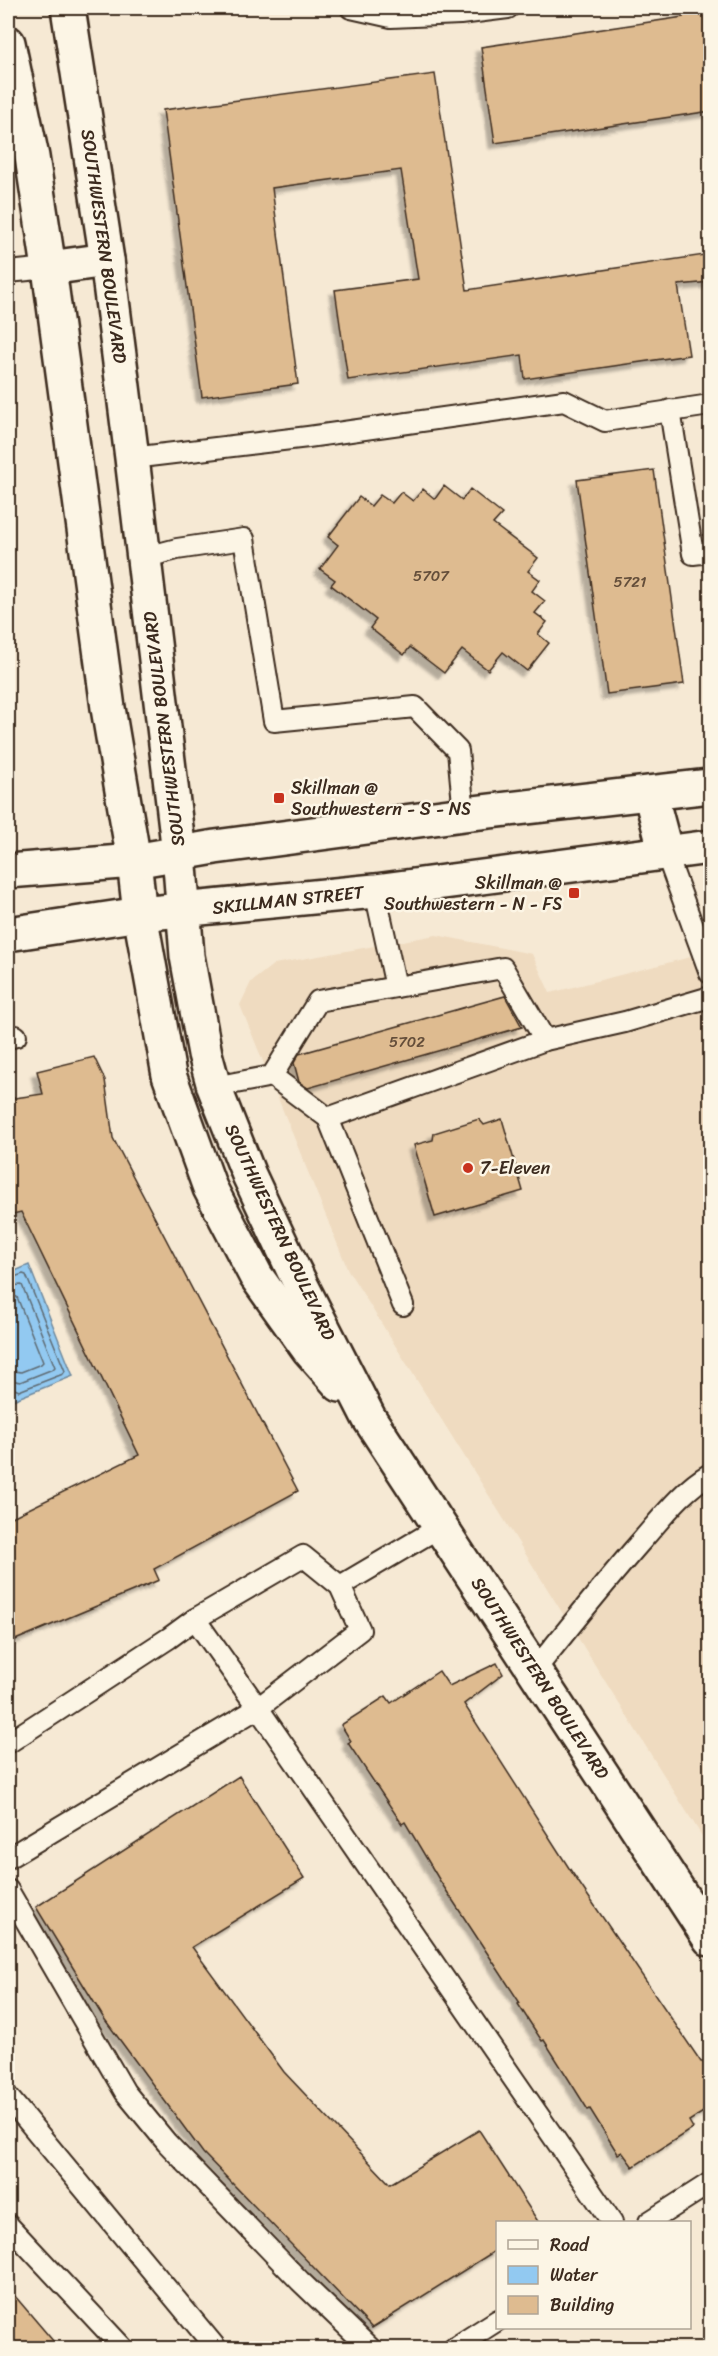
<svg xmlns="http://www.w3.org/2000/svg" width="718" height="2356" font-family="Sriracha,sans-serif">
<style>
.built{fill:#efdbc0}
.water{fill:#92c9f1;stroke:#6f899d;stroke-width:1.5}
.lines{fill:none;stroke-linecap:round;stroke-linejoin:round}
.shore{stroke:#5e6a72;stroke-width:1.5}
.building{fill:#debb90;stroke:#3b2a1e;stroke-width:1.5;filter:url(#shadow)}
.lane-casing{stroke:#3b2a1e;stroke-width:24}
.secondary-casing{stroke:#3b2a1e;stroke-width:38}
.lane{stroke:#fcf5e5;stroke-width:20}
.secondary{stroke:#fcf5e5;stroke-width:33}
.poi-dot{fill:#c8321e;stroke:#fcf5e5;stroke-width:2}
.labels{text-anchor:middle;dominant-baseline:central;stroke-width:5;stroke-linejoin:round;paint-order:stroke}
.number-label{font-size:15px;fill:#644e3a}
.street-label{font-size:18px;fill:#3b2a1e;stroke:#fcf5e5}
.poi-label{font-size:18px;fill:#3b2a1e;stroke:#fcf5e5;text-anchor:start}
</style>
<defs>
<filter id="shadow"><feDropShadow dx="-5.5" dy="5.5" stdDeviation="1.5" flood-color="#0004"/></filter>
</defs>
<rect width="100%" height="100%" fill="#f6e9d4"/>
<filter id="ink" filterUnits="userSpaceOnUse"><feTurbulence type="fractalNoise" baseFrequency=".0167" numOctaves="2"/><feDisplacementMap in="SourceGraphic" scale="12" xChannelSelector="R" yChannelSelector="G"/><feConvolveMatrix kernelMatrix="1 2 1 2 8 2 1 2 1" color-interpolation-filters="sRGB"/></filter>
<g filter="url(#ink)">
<!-- built -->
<path class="built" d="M436,935L532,954L550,993L710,952V1849L348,1270L240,1005L251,982L274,964Z"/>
<!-- water -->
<path class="water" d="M29,1265L73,1376L13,1400L8,1386V1274Z"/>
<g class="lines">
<!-- shore -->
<g class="shore">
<path d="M8,1279L23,1274L26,1275L65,1371L63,1374L19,1391L8,1386"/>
<path d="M8,1286L22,1285L55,1367L53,1369L20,1382L8,1379"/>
<path d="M8,1295L17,1297L43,1362L41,1364L21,1372L8,1370"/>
</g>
</g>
<!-- building -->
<g class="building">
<path d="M711,8V111L495,143L481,47L683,17V12Z"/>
<path d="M435,74L467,290L711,254V282L678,285L689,355L525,379L522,355L348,380L335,290L418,279L401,170L272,188L298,384L202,397L163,110Z"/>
<path d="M654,470L684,684L607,694L577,480Z"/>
<path d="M444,486L462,500L470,489L502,514L493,524L538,558L528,571L540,580L532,591L545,601L535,613L547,622L538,634L549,643L527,671L503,652L488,670L462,650L444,673L410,647L404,655L370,628L376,620L331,585L335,580L320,569L338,545L328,537L359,497L371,506L380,495L392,503L401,492L413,501L423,489L435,499Z"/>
<path d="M505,996L522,1027L308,1088L299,1082L294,1063L299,1054Z"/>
<path d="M94,1057L105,1080L113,1138L298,1491L154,1569L159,1580L8,1643V1519L139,1455L21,1212L8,1215V1099L43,1094L37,1071Z"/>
<path d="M479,1119L484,1125L502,1119L523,1191L435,1217L414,1145L433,1140L434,1133Z"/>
<path d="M497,1663L503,1674L464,1704L569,1868L701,2062H703L711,2073V2107L689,2121L693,2128L633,2167L622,2152L618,2154L590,2109L588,2110L544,2040L542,2041L518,2004L520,2003L440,1881L405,1822L402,1824L348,1743L351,1741L341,1725L386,1696L391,1703L439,1671L449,1686Z"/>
<path d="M239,1776L304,1878L192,1947L284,2072L390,2184L479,2130L539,2223H498V2249L372,2328L203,2153L103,2017L36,1907Z"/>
<path d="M8,2288L60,2349H8Z"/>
</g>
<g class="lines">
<defs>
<g id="lane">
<path d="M351,8L391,17L460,14L508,8"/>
<path d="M8,272L49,268"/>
<path d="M670,410L693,554L710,552"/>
<path d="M132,458L308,437L564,401L605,421L710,405"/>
<path d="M143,558L177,549L244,539L274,721L415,707L458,751L464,814"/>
<path d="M666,853L710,973"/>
<path d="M375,891L396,987"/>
<path d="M8,1038L16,1036"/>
<path d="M272,1076L328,1118L403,1305"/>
<path d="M214,1087L272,1076L318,1001L503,968L545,1040L625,1022L710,997"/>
<path d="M328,1118L545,1040"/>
<path d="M303,1556L340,1586L360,1630L258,1708L195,1619Z"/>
<path d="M340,1586L440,1527"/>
<path d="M535,1670C571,1625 606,1581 644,1538C664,1515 684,1489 710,1474"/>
<path d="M8,1743L169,1638L195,1619"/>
<path d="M8,1858L258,1708L612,2222"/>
<path d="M8,1890L125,2092L167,2143L300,2281L370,2348"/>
<path d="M8,2097L216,2348"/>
<path d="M649,2222L710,2183"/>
<path d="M8,2225L123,2348"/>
<path d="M454,2348L498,2320"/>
</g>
<g id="secondary">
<path d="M68,8L107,260L132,458L179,853L187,956L205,1054L214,1087L249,1175L293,1269L369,1418L710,1939"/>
<path d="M8,43L32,157L49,268L108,708L134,861L140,914L169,1075L210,1188L256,1276L309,1350L340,1385"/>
<path d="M49,268L107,260"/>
<path d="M650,793L666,853"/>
<path d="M8,871L134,861L215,847L464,814L710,786"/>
<path d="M8,934L140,914L375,891L710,847"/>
</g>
</defs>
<!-- lane casing -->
<use href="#lane" class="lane-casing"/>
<!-- secondary casing -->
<use href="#secondary" class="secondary-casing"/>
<!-- lane -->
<use href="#lane" class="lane"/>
<!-- secondary -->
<use href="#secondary" class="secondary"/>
</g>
</g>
<!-- markers -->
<g class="poi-dot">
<rect x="273" y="792" width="12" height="12" rx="3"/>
<rect x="568" y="887" width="12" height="12" rx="3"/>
<circle cx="468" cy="1168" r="6"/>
</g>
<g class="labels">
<!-- number labels -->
<g class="number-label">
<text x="431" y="576">5707</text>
<text x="630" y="582">5721</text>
<text x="407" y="1042">5702</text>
</g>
<!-- street labels -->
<g class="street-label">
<text transform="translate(104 246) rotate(82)">SOUTHWESTERN BOULEVARD</text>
<text transform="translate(164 729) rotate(-97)">SOUTHWESTERN BOULEVARD</text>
<text transform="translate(288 900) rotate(-6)">SKILLMAN STREET</text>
<text transform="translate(280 1232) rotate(65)">SOUTHWESTERN BOULEVARD</text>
<text transform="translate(540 1678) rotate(57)">SOUTHWESTERN BOULEVARD</text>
</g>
<!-- poi labels -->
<g class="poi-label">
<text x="291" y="788">Skillman @<tspan x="291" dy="21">Southwestern - S - NS</tspan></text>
<text x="562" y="883" text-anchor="end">Skillman @<tspan x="562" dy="21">Southwestern - N - FS</tspan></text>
<text x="480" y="1168">7-Eleven</text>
</g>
</g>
<!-- margin -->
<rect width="718" height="2356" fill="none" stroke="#fcf5e5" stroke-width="30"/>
<rect x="15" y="15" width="688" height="2326" fill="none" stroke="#3b2a1e" stroke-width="2" filter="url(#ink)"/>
<!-- legend -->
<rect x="496" y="2221" width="195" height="108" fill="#fcf5e5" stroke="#afa495" stroke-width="1.5"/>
<rect x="508" y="2240" width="30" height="9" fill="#fcf5e5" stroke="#afa495" stroke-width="1.5"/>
<text x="550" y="2251" font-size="18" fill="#3b2a1e">Road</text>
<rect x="508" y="2266" width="30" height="18" fill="#92c9f1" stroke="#afa495" stroke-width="1.5"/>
<text x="550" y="2281" font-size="18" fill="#3b2a1e">Water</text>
<rect x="508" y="2296" width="30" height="18" fill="#debb90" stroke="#afa495" stroke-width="1.5"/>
<text x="550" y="2311" font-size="18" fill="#3b2a1e">Building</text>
</svg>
